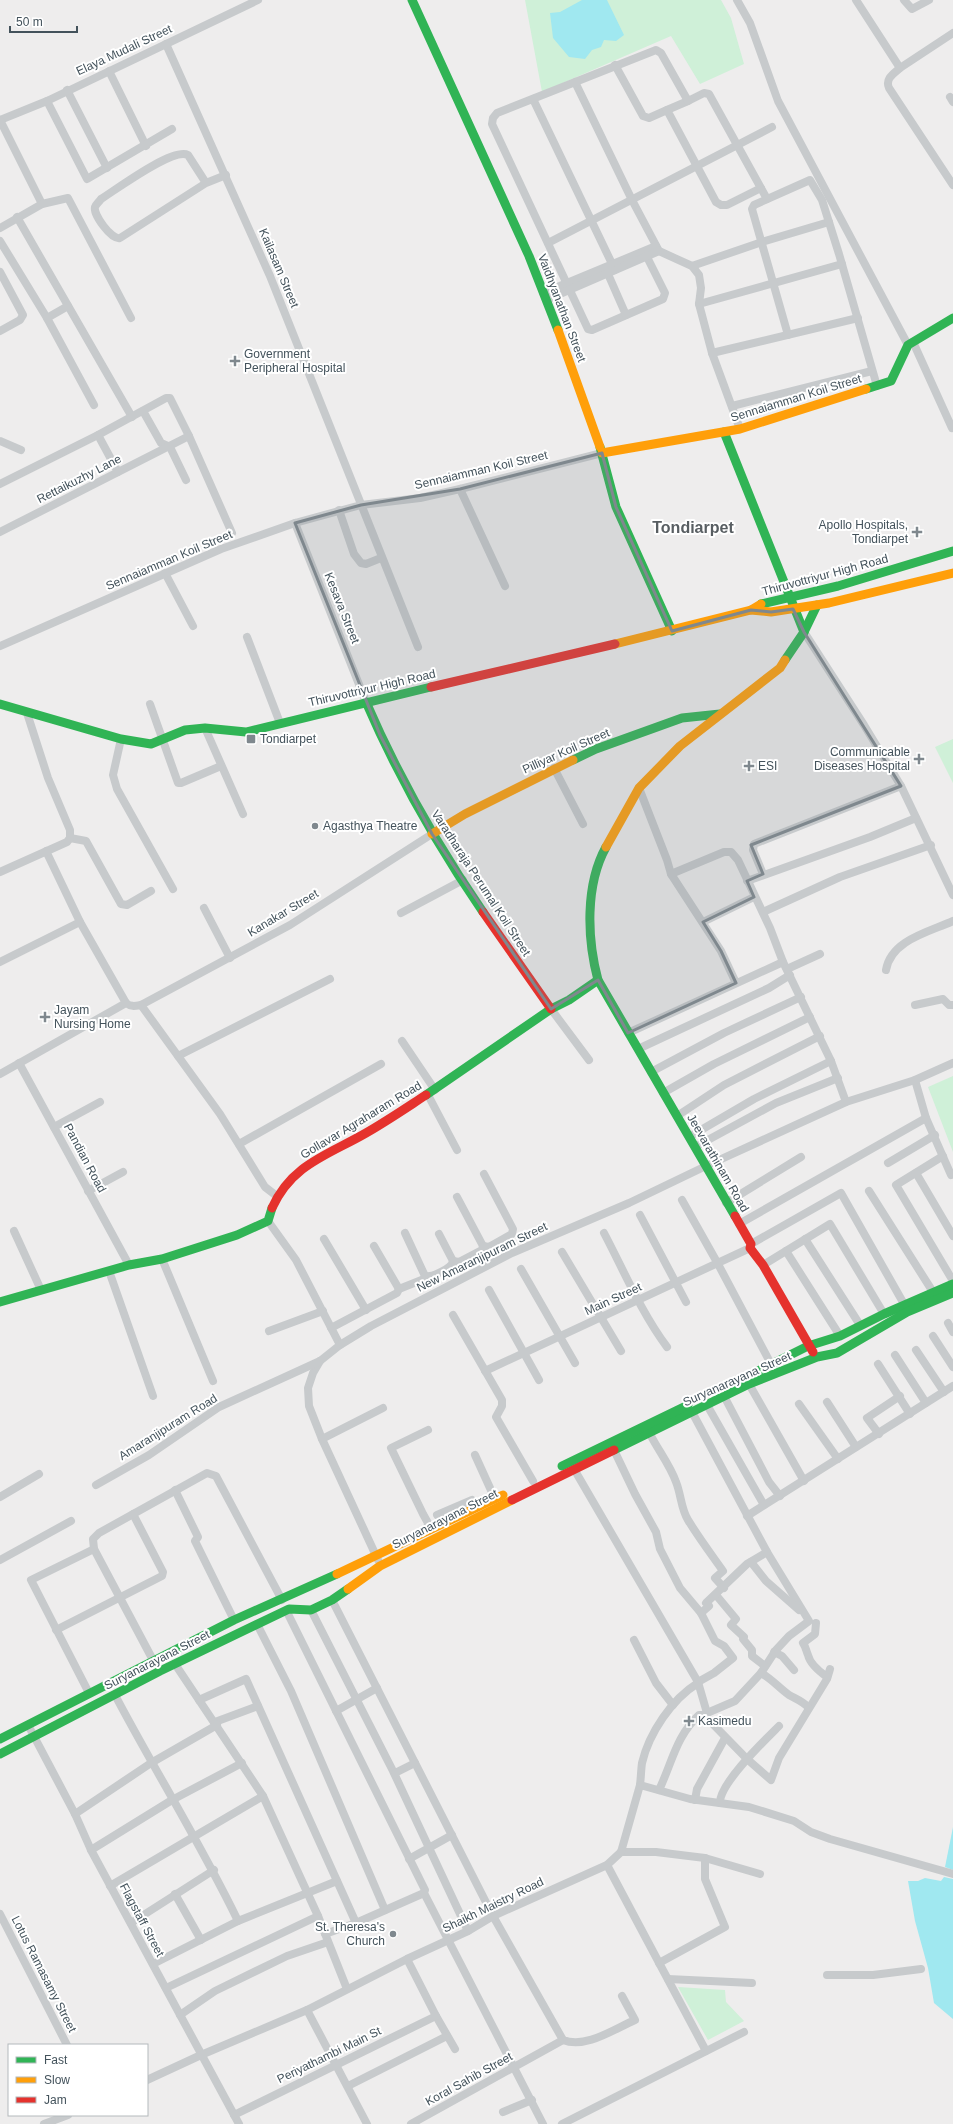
<svg xmlns="http://www.w3.org/2000/svg" width="953" height="2124" font-family="Arial,sans-serif">
<style>
.green{fill:#cff0d8}
.water{fill:#a0e8f0}
.lines{fill:none;stroke-linecap:round;stroke-linejoin:round}
.street{stroke:#c7cacc;stroke-width:8}
.fast{stroke:#30b455;stroke-width:9}
.slow{stroke:#ff9f0a;stroke-width:9}
.jam{stroke:#e5322d;stroke-width:9}
.marked{fill:#7f888e;fill-opacity:0.2;stroke:#7f888e;stroke-width:3;stroke-linejoin:round}
.poi-dot{fill:#7f888e;stroke:#fff;stroke-width:1.5}
.labels{text-anchor:middle;dominant-baseline:central;stroke-width:4;stroke-linejoin:round;paint-order:stroke}
.street-label{font-size:12px;fill:#43525b;stroke:#fff}
.poi-label{font-size:12px;fill:#43525b;stroke:#fff;text-anchor:start}
.district-label{font-size:16px;font-weight:bold;fill:#585e62;stroke:#fff}
</style>
<rect width="100%" height="100%" fill="#eeeded"/>
<!-- green -->
<g class="green">
<path d="M525,0H721L731,18L744,64L700,84L671,36L542,92Z"/>
<path d="M953,739V783L935,747Z"/>
<path d="M953,1076V1152L928,1087Z"/>
<path d="M678,1987L725,1990L726,2002L744,2021L708,2040Z"/>
</g>
<!-- water -->
<g class="water">
<path d="M582,0H607L624,35L616,41L604,40L601,47L592,50L585,59L569,57L553,38L550,13L560,12Z"/>
<path d="M953,1827V1870L945,1867Z"/>
<path d="M944,1877L953,1879V2019L934,2003L928,1968L915,1921L908,1881H918L925,1878L941,1881Z"/>
</g>
<g class="lines">
<!-- street -->
<g class="street">
<path d="M737,0L750,23L778,101L908,345"/>
<path d="M856,0L900,68L953,33"/>
<path d="M904,0L912,9L929,0"/>
<path d="M166,44L270,276L418,647"/>
<path d="M615,65L643,116L649,118L667,110"/>
<path d="M900,68C893,74 885,79 889,88L953,185"/>
<path d="M109,71L146,146"/>
<path d="M575,82L632,200L659,251L692,266L699,275L701,288L699,304L712,353L740,429"/>
<path d="M67,90L107,168"/>
<path d="M950,97L953,102"/>
<path d="M533,99L615,270"/>
<path d="M47,101L87,179L172,129"/>
<path d="M688,101L667,110L716,202L721,205H727L761,188"/>
<path d="M0,120L47,101L258,0"/>
<path d="M0,120L42,204"/>
<path d="M206,183L120,238C111,240 93,214 95,207C96,204 99,202 101,199C117,189 173,147 188,155L206,183L226,175"/>
<path d="M17,217L132,417"/>
<path d="M0,228L42,204L68,198L131,318"/>
<path d="M0,241L47,318L94,405"/>
<path d="M548,243L772,127"/>
<path d="M647,257L665,293L663,299L592,330L588,329L492,124L493,118L497,113L656,50L661,53L688,101L704,93L709,94L767,199"/>
<path d="M692,266L762,242L829,222"/>
<path d="M0,272L23,315L20,320L0,331"/>
<path d="M608,274L626,315"/>
<path d="M543,293L656,246"/>
<path d="M546,300L659,251"/>
<path d="M699,304L842,264"/>
<path d="M47,318L68,306"/>
<path d="M788,335L752,209L754,205L810,180L822,200L839,254L877,386"/>
<path d="M913,342L952,428"/>
<path d="M712,353L858,318"/>
<path d="M732,406L872,371"/>
<path d="M143,411L161,443L170,447L186,480"/>
<path d="M98,435L118,472"/>
<path d="M0,441L21,450"/>
<path d="M0,484L98,435L166,398H170L189,436L232,533"/>
<path d="M460,489L505,586"/>
<path d="M339,510L354,554L361,563L366,564L381,558"/>
<path d="M295,523L366,702"/>
<path d="M0,532L189,436"/>
<path d="M165,573L193,626"/>
<path d="M804,632L864,725L901,786L953,895"/>
<path d="M247,637L280,723"/>
<path d="M0,646L221,549L295,523L361,505L420,498L460,489L602,453"/>
<path d="M150,704L178,783H181L221,766"/>
<path d="M205,728L243,814"/>
<path d="M121,739L113,775L117,789L173,889"/>
<path d="M554,768L583,824"/>
<path d="M639,788L667,860L671,874L721,951L736,983"/>
<path d="M70,838L86,841L121,904L127,905L151,891"/>
<path d="M46,851L80,922L126,1003C131,1007 135,1006 141,1005L290,925L432,834"/>
<path d="M0,872L67,842L70,838V830L48,778L27,713"/>
<path d="M671,874L724,852H731L738,860L770,928L783,962L831,1061L846,1102"/>
<path d="M763,874L753,850L754,844L901,786"/>
<path d="M747,881L870,837L916,818"/>
<path d="M204,908L230,958"/>
<path d="M763,912L840,877L931,845"/>
<path d="M401,913L463,880"/>
<path d="M703,922L754,897"/>
<path d="M0,962L80,922"/>
<path d="M787,969L820,954"/>
<path d="M886,970C891,940 929,932 953,921"/>
<path d="M141,1005L220,1114L265,1187L278,1197"/>
<path d="M915,1005L943,999L949,1005H953"/>
<path d="M551,1009L589,1060"/>
<path d="M628,1033L783,962"/>
<path d="M402,1041L435,1090"/>
<path d="M638,1049L769,988L790,975"/>
<path d="M178,1056L330,979"/>
<path d="M19,1063L129,1265"/>
<path d="M651,1072L724,1033L801,997"/>
<path d="M0,1074L126,1003"/>
<path d="M915,1080L926,1118L951,1175"/>
<path d="M663,1093L714,1064L810,1017"/>
<path d="M428,1095L457,1150"/>
<path d="M677,1116L724,1085L820,1036"/>
<path d="M54,1127L100,1102"/>
<path d="M689,1137L754,1099L831,1061"/>
<path d="M239,1144L381,1064"/>
<path d="M695,1147L776,1103L838,1078"/>
<path d="M943,1156L896,1185L953,1281"/>
<path d="M888,1163L935,1135"/>
<path d="M916,1173L953,1236"/>
<path d="M88,1191L123,1172"/>
<path d="M869,1191L933,1292"/>
<path d="M457,1197L483,1246"/>
<path d="M682,1200L718,1264L771,1364"/>
<path d="M726,1203L801,1157"/>
<path d="M640,1215L686,1302"/>
<path d="M268,1221L296,1260L340,1345"/>
<path d="M739,1224L926,1118"/>
<path d="M14,1231L41,1290"/>
<path d="M405,1233L425,1276"/>
<path d="M604,1233C624,1271 641,1312 667,1347"/>
<path d="M439,1234L453,1261"/>
<path d="M324,1239L366,1310"/>
<path d="M805,1239L860,1325"/>
<path d="M751,1244L841,1193L904,1304"/>
<path d="M374,1246L399,1289"/>
<path d="M786,1251L840,1336"/>
<path d="M562,1252L621,1351"/>
<path d="M162,1259L213,1381"/>
<path d="M763,1265L830,1224L884,1314"/>
<path d="M521,1269L575,1363"/>
<path d="M109,1271L153,1396"/>
<path d="M489,1290L539,1380"/>
<path d="M453,1315L502,1400V1406L496,1417L533,1481"/>
<path d="M948,1323L953,1332"/>
<path d="M331,1328L397,1293L399,1289L424,1279L425,1276C432,1278 452,1268 453,1261L459,1262L482,1250L483,1246L489,1247L512,1234L513,1229L484,1174"/>
<path d="M269,1331L323,1311"/>
<path d="M933,1336L953,1367"/>
<path d="M916,1350L944,1392"/>
<path d="M895,1355L926,1403"/>
<path d="M320,1361L313,1373L308,1388L309,1406L322,1439L378,1560"/>
<path d="M878,1364L910,1414"/>
<path d="M485,1371L750,1248"/>
<path d="M749,1384L804,1481"/>
<path d="M724,1396L769,1482L780,1496"/>
<path d="M827,1402L856,1447"/>
<path d="M799,1404L838,1459"/>
<path d="M707,1405L764,1505"/>
<path d="M692,1412L767,1552L809,1621L789,1636L776,1650L761,1673L735,1701L707,1713"/>
<path d="M650,1434C658,1450 670,1465 676,1482C681,1494 681,1509 688,1520C699,1538 711,1554 723,1571L715,1578L724,1588"/>
<path d="M879,1434L867,1418L900,1396"/>
<path d="M322,1439L383,1408"/>
<path d="M614,1450L635,1494L656,1532L660,1549L680,1588L701,1613L715,1641L724,1646L733,1658L714,1673L698,1682"/>
<path d="M475,1455L495,1499"/>
<path d="M574,1469L698,1682L707,1713L704,1715L747,1759L771,1780L779,1758L827,1679L830,1669"/>
<path d="M96,1485L149,1455L219,1407L320,1361L340,1345L371,1326L512,1253L629,1203L706,1166L846,1102L915,1080L953,1063"/>
<path d="M175,1490L198,1537L195,1541L234,1620"/>
<path d="M0,1497L39,1474"/>
<path d="M437,1515L472,1500L474,1508"/>
<path d="M747,1516L953,1386"/>
<path d="M427,1530L428,1523L423,1514L391,1448L428,1430"/>
<path d="M0,1560L71,1521"/>
<path d="M751,1562L766,1581L799,1610"/>
<path d="M716,1595L736,1619L731,1625L744,1637L743,1639L752,1650V1656L765,1666"/>
<path d="M332,1600L493,1916L563,2040C586,2049 614,2029 635,2020L622,1996"/>
<path d="M286,1610L425,1890L424,1893L543,2124"/>
<path d="M311,1610L393,1771L468,1931"/>
<path d="M701,1613L709,1606L706,1603L747,1564L767,1552"/>
<path d="M816,1623L815,1634L803,1643C806,1647 806,1651 808,1655C810,1664 820,1672 827,1677"/>
<path d="M257,1624L291,1691L385,1910"/>
<path d="M56,1630L162,1576L163,1572L133,1514"/>
<path d="M634,1640L656,1683L673,1705"/>
<path d="M774,1652L782,1656L794,1670"/>
<path d="M154,1662L94,1549L93,1539L99,1533L207,1473L216,1476L282,1600"/>
<path d="M175,1664L263,1796L318,1916L347,1989"/>
<path d="M761,1673C772,1679 779,1688 789,1695C796,1699 802,1701 808,1707"/>
<path d="M89,1693L31,1580L94,1549"/>
<path d="M115,1695C155,1771 201,1844 238,1921"/>
<path d="M199,1700L246,1679L356,1923"/>
<path d="M336,1711L377,1688"/>
<path d="M215,1722L258,1706"/>
<path d="M28,1725L75,1814L91,1850L239,2124"/>
<path d="M395,1773L415,1763"/>
<path d="M640,1785C641,1777 641,1770 642,1763C649,1733 672,1699 698,1683"/>
<path d="M659,1790C672,1763 676,1736 699,1715H704"/>
<path d="M695,1800L697,1789L725,1738"/>
<path d="M720,1803C719,1784 764,1741 779,1726"/>
<path d="M75,1814L151,1763L217,1725"/>
<path d="M91,1850L172,1800L242,1763"/>
<path d="M621,1852H656L705,1858L760,1874"/>
<path d="M409,1859L452,1835"/>
<path d="M607,1865L706,2051"/>
<path d="M110,1886L263,1796"/>
<path d="M175,1894L201,1940"/>
<path d="M0,1914L67,2045"/>
<path d="M131,1923L214,1870"/>
<path d="M325,1934L356,1923L424,1893"/>
<path d="M407,1959L436,2016L455,2049"/>
<path d="M659,1963L725,1927L705,1879V1858"/>
<path d="M153,1964L238,1921L337,1881"/>
<path d="M827,1975H873L921,1969"/>
<path d="M668,1979L752,1983"/>
<path d="M166,1988L318,1916"/>
<path d="M307,2010L367,2124"/>
<path d="M180,2015L215,1991L287,1956L328,1942"/>
<path d="M147,2080L201,2055L307,2010L407,1959L468,1931L493,1916L607,1865L621,1852L640,1785L690,1799L749,1807L794,1821L811,1832L830,1839L953,1874"/>
<path d="M348,2086L447,2036"/>
<path d="M503,2112L532,2100"/>
<path d="M234,2115L436,2016"/>
<path d="M44,2124L68,2115"/>
<path d="M411,2124L563,2040"/>
<path d="M562,2124L744,2032"/>
</g>
<!-- fast -->
<g class="fast">
<path d="M412,0L529,256L558,330"/>
<path d="M866,389L891,381L908,345L953,318"/>
<path d="M724,432L804,632"/>
<path d="M600,447L616,507L672,631"/>
<path d="M761,604L838,586L953,551"/>
<path d="M785,660L804,632L817,605"/>
<path d="M366,702C398,776 437,845 483,912"/>
<path d="M0,704L121,739L151,744L185,730L205,728L246,732L431,687"/>
<path d="M573,760L596,749L682,718L720,714"/>
<path d="M606,847C585,885 587,939 598,980L735,1216"/>
<path d="M426,1095L551,1009L569,1000L598,980"/>
<path d="M0,1302L129,1265L162,1259L237,1235L268,1221L272,1208"/>
<path d="M740,1380L808,1346L840,1336L884,1314L953,1284"/>
<path d="M614,1450L749,1384L817,1357L837,1353L907,1312L953,1293"/>
<path d="M562,1466L688,1405"/>
<path d="M0,1739L234,1620L337,1574"/>
<path d="M0,1754L160,1671L289,1609L311,1610L332,1600L348,1589"/>
</g>
<!-- slow -->
<g class="slow">
<path d="M558,330L600,447"/>
<path d="M602,453L740,429L866,389"/>
<path d="M751,610L771,612L829,603L953,573"/>
<path d="M615,644L751,610L761,604"/>
<path d="M432,834L465,814L573,760"/>
<path d="M606,847L639,788L680,746L780,668L785,660"/>
<path d="M337,1574L503,1495"/>
<path d="M348,1589L380,1566L512,1500"/>
</g>
<!-- jam -->
<g class="jam">
<path d="M431,687L615,644"/>
<path d="M483,912L551,1009"/>
<path d="M272,1208C292,1164 328,1155 366,1133C387,1121 406,1108 426,1095"/>
<path d="M735,1216L751,1244L750,1248L763,1265L813,1352"/>
<path d="M512,1500L614,1450"/>
</g>
</g>
<!-- marked area -->
<path class="marked" d="M602,453L616,507L672,631L751,610L771,612L793,609L804,632L901,786L751,845L763,874L747,881L754,897L703,922L721,951L736,983L628,1033L598,980L551,1009L432,834L380,735L295,523L361,505L460,489Z"/>
<!-- markers -->
<g class="poi-dot">
<path d="M233 355h4v4h4v4h-4v4h-4v-4h-4v-4h4z"/>
<path d="M915 526h4v4h4v4h-4v4h-4v-4h-4v-4h4z"/>
<rect x="246" y="734" width="10" height="10" rx="2"/>
<path d="M917 753h4v4h4v4h-4v4h-4v-4h-4v-4h4z"/>
<path d="M747 760h4v4h4v4h-4v4h-4v-4h-4v-4h4z"/>
<circle cx="315" cy="826" r="4"/>
<path d="M43 1011h4v4h4v4h-4v4h-4v-4h-4v-4h4z"/>
<path d="M687 1715h4v4h4v4h-4v4h-4v-4h-4v-4h4z"/>
<circle cx="393" cy="1934" r="4"/>
</g>
<g class="labels">
<!-- street labels -->
<g class="street-label">
<text transform="translate(124 50) rotate(-25)">Elaya Mudali Street</text>
<text transform="translate(279 268) rotate(67)">Kailasam Street</text>
<text transform="translate(562 308) rotate(69)">Vaidhyanathan Street</text>
<text transform="translate(796 398) rotate(-17)">Sennaiamman Koil Street</text>
<text transform="translate(481 470) rotate(-13)">Sennaiamman Koil Street</text>
<text transform="translate(79 479) rotate(-27)">Rettaikuzhy Lane</text>
<text transform="translate(169 560) rotate(-23)">Sennaiamman Koil Street</text>
<text transform="translate(825 575) rotate(-15)">Thiruvottriyur High Road</text>
<text transform="translate(342 608) rotate(68)">Kesava Street</text>
<text transform="translate(372 688) rotate(-13)">Thiruvottriyur High Road</text>
<text transform="translate(566 751) rotate(-24)">Pilliyar Koil Street</text>
<text transform="translate(481 883) rotate(57)">Varadharaja Perumal Koil Street</text>
<text transform="translate(283 913) rotate(-31)">Kanakar Street</text>
<text transform="translate(361 1120) rotate(-31)">Gollavar Agraharam Road</text>
<text transform="translate(85 1158) rotate(62)">Pandian Road</text>
<text transform="translate(718 1163) rotate(60)">Jeevarathinam Road</text>
<text transform="translate(482 1257) rotate(-26)">New Amaranjipuram Street</text>
<text transform="translate(613 1299) rotate(-25)">Main Street</text>
<text transform="translate(737 1379) rotate(-24)">Suryanarayana Street</text>
<text transform="translate(168 1427) rotate(-32)">Amaranjipuram Road</text>
<text transform="translate(445 1519) rotate(-27)">Suryanarayana Street</text>
<text transform="translate(157 1660) rotate(-27)">Suryanarayana Street</text>
<text transform="translate(493 1905) rotate(-26)">Shaikh Maistry Road</text>
<text transform="translate(142 1920) rotate(62)">Flagstaff Street</text>
<text transform="translate(44 1974) rotate(63)">Lotus Ramasamy Street</text>
<text transform="translate(329 2055) rotate(-26)">Periyathambi Main St</text>
<text transform="translate(469 2079) rotate(-29)">Koral Sahib Street</text>
</g>
<!-- poi labels -->
<g class="poi-label">
<text x="244" y="354">Government<tspan x="244" dy="14">Peripheral Hospital</tspan></text>
<text x="908" y="525" text-anchor="end">Apollo Hospitals,<tspan x="908" dy="14">Tondiarpet</tspan></text>
<text x="260" y="739">Tondiarpet</text>
<text x="910" y="752" text-anchor="end">Communicable<tspan x="910" dy="14">Diseases Hospital</tspan></text>
<text x="758" y="766">ESI</text>
<text x="323" y="826">Agasthya Theatre</text>
<text x="54" y="1010">Jayam<tspan x="54" dy="14">Nursing Home</tspan></text>
<text x="698" y="1721">Kasimedu</text>
<text x="385" y="1927" text-anchor="end">St. Theresa's<tspan x="385" dy="14">Church</tspan></text>
</g>
<!-- district labels -->
<g class="district-label">
<text x="693" y="527">Tondiarpet</text>
</g>
</g>
<!-- legend -->
<rect x="8" y="2044" width="140" height="72" fill="#ffffff" stroke="#b4babd"/>
<rect x="16" y="2057" width="20" height="6" fill="#30b455" stroke="#b4babd"/>
<text x="44" y="2064" font-size="12" fill="#43525b">Fast</text>
<rect x="16" y="2077" width="20" height="6" fill="#ff9f0a" stroke="#b4babd"/>
<text x="44" y="2084" font-size="12" fill="#43525b">Slow</text>
<rect x="16" y="2097" width="20" height="6" fill="#e5322d" stroke="#b4babd"/>
<text x="44" y="2104" font-size="12" fill="#43525b">Jam</text>
<!-- scale -->
<path d="M10 26v6h67v-6" fill="none" stroke="#43525b" stroke-width="2"/>
<text x="16" y="26" font-size="12" fill="#43525b" stroke="#ffffff" stroke-width="3" paint-order="stroke">50 m</text>
</svg>
